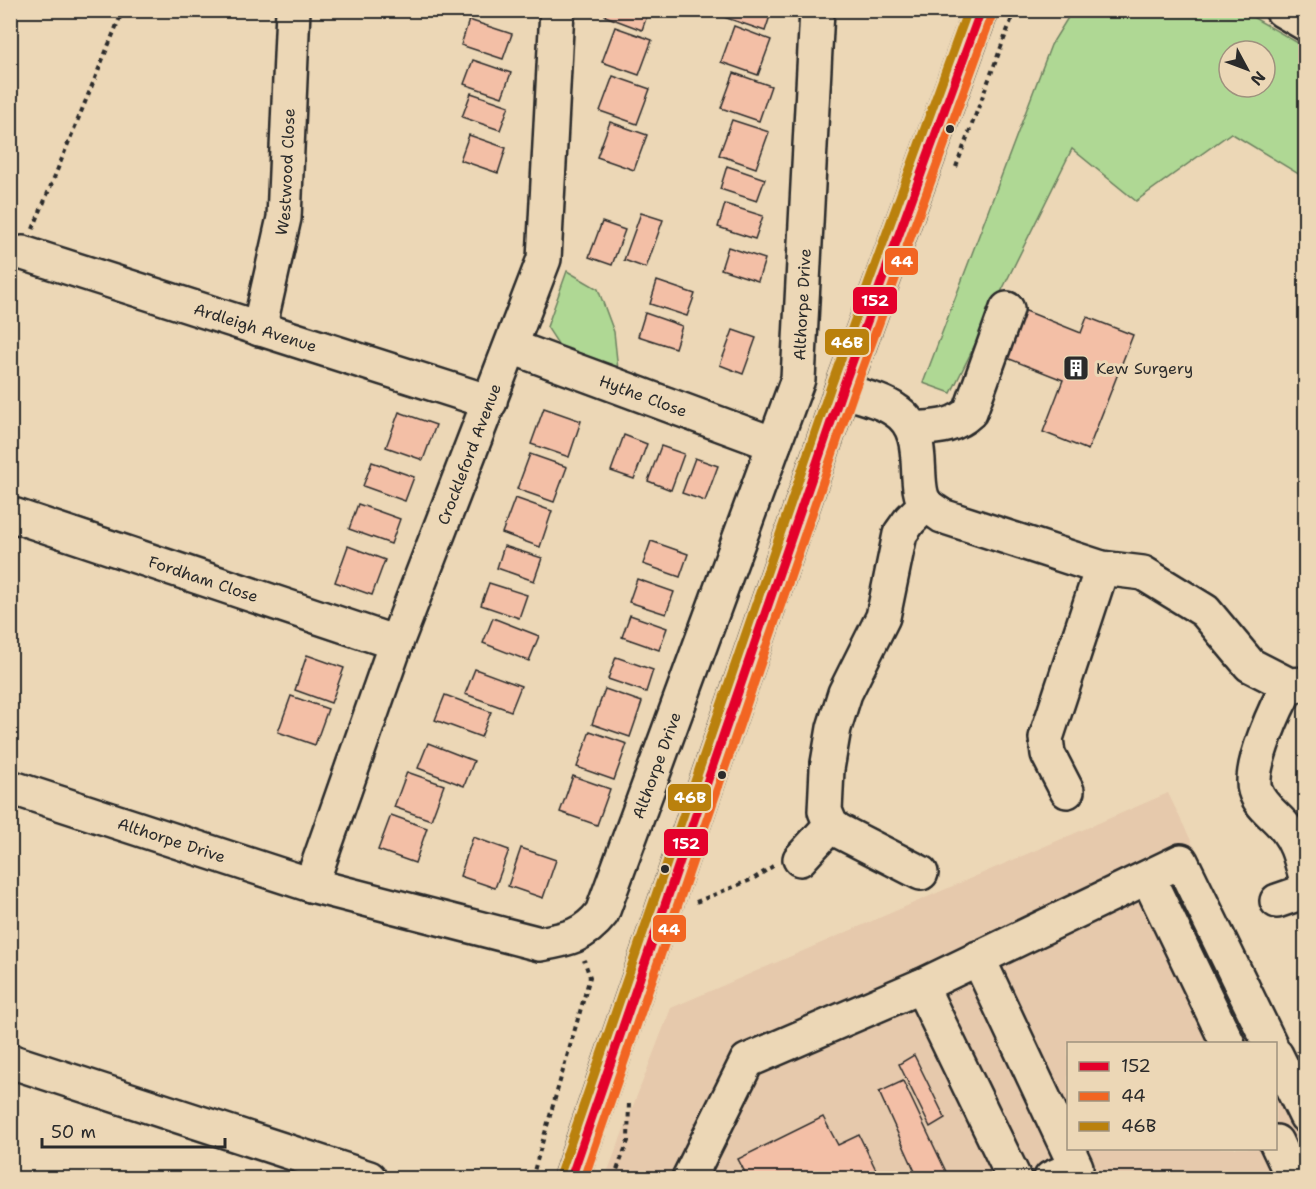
<svg xmlns="http://www.w3.org/2000/svg" width="1316" height="1189" font-family="'Shantell Sans',sans-serif">
<style>
.built{fill:#e6c9ac;fill-rule:evenodd}
.green{fill:#afd894;stroke:#6d8260;stroke-width:1.5;fill-rule:evenodd}
.building{fill:#f3bfa6;stroke:#2b2b2b;stroke-width:1.5}
.lines{fill:none;stroke-linecap:round;stroke-linejoin:round}
.minor-casing{stroke:#2b2b2b;stroke-width:38}
.path{stroke:#2b2b2b;stroke-width:4;stroke-dasharray:4.5 4.5;stroke-linecap:butt}
.minor{stroke:#ecd7b6;stroke-width:33}
.bus-1-casing{stroke:#ecd7b6;stroke-width:14}
.bus-2-casing{stroke:#ecd7b6;stroke-width:14}
.bus-3-casing{stroke:#ecd7b6;stroke-width:14}
.bus-1{stroke:#e4002b;stroke-width:9}
.bus-2{stroke:#f26522;stroke-width:9}
.bus-3{stroke:#ba810d;stroke-width:9}
.bus-dot{fill:#2b2b2b;stroke:#ecd7b6;stroke-width:2}
.labels{text-anchor:middle;dominant-baseline:central;stroke-width:6;stroke-linejoin:round;paint-order:stroke}
.street-label{font-size:16px;fill:#2b2b2b;stroke:#ecd7b6}
.poi-label{font-size:16px;fill:#2b2b2b;stroke:#ecd7b6;text-anchor:start}
.line-badge{stroke:#ecd7b6;stroke-width:2}
.badge-label{font-size:16px;text-anchor:middle;font-weight:bold;fill:#fff}
</style>
<rect width="100%" height="100%" fill="#ecd7b6"/>
<filter id="ink" filterUnits="userSpaceOnUse"><feTurbulence type="fractalNoise" baseFrequency=".0167" numOctaves="2"/><feDisplacementMap in="SourceGraphic" scale="12" xChannelSelector="R" yChannelSelector="G"/><feConvolveMatrix kernelMatrix="1 2 1 2 8 2 1 2 1" color-interpolation-filters="sRGB"/></filter>
<g filter="url(#ink)">
<!-- built -->
<path class="built" d="M1168,793L1305,1077V1178H605L671,1008ZM1068,1044H1276V1148H1068Z"/>
<!-- green -->
<g class="green">
<path d="M1072,11H1242L1305,47V178L1231,133L1136,201L1072,149L951,393L923,383L1051,45ZM1229,51H1265V87H1229Z"/>
<path d="M567,271L598,289L614,332L618,370L562,350L547,327Z"/>
</g>
<!-- building -->
<g class="building">
<path d="M607,10H649L642,30L605,16Z"/>
<path d="M720,10H772L765,31L718,15Z"/>
<path d="M469,20L512,34L503,59L461,45Z"/>
<path d="M734,26L771,40L758,75L721,62Z"/>
<path d="M615,27L652,40L639,75L602,62Z"/>
<path d="M473,60L511,73L502,97L464,84Z"/>
<path d="M734,73L771,86L759,121L721,108Z"/>
<path d="M613,76L650,89L637,124L600,111Z"/>
<path d="M471,93L509,106L500,130L462,117Z"/>
<path d="M732,120L769,132L756,168L719,155Z"/>
<path d="M610,122L647,135L634,170L597,157Z"/>
<path d="M469,135L506,148L498,173L460,160Z"/>
<path d="M727,166L765,179L757,201L720,189Z"/>
<path d="M725,204L763,216L755,239L718,227Z"/>
<path d="M641,213L663,220L646,268L624,260Z"/>
<path d="M602,222L625,230L612,265L589,257Z"/>
<path d="M728,247L765,259L758,281L721,269Z"/>
<path d="M657,281L695,294L687,316L650,304Z"/>
<path d="M1021,309L1081,333L1087,317L1133,335L1088,450L1043,432L1063,380L1002,356Z"/>
<path d="M645,313L682,326L675,348L638,336Z"/>
<path d="M733,330L756,338L743,374L720,365Z"/>
<path d="M544,408L581,421L569,457L531,444Z"/>
<path d="M399,412L436,425L423,460L386,447Z"/>
<path d="M624,435L647,444L634,479L611,471Z"/>
<path d="M661,446L684,454L671,490L648,481Z"/>
<path d="M530,454L567,467L554,502L517,489Z"/>
<path d="M695,458L718,466L705,501L682,493Z"/>
<path d="M372,462L414,477L405,501L363,486Z"/>
<path d="M515,498L552,511L540,547L502,533Z"/>
<path d="M358,504L400,519L391,544L349,529Z"/>
<path d="M651,541L688,554L680,577L643,564Z"/>
<path d="M348,546L385,560L372,595L335,582Z"/>
<path d="M504,546L542,558L534,581L497,568Z"/>
<path d="M637,579L674,592L666,614L629,602Z"/>
<path d="M489,583L527,595L519,618L481,605Z"/>
<path d="M630,615L667,628L659,650L622,637Z"/>
<path d="M493,618L539,636L529,661L483,643Z"/>
<path d="M307,655L344,668L331,703L295,690Z"/>
<path d="M616,657L653,670L646,692L608,679Z"/>
<path d="M475,669L521,686L511,711L465,694Z"/>
<path d="M605,689L642,702L630,737L592,724Z"/>
<path d="M445,695L491,712L481,737L435,720Z"/>
<path d="M291,696L328,709L315,745L278,732Z"/>
<path d="M590,731L627,744L614,780L577,767Z"/>
<path d="M428,743L474,761L464,786L418,768Z"/>
<path d="M407,772L444,785L431,820L394,807Z"/>
<path d="M573,776L610,789L597,825L560,812Z"/>
<path d="M391,815L427,828L415,863L378,850Z"/>
<path d="M473,837L509,850L495,888L460,876Z"/>
<path d="M521,848L556,860L543,898L508,886Z"/>
<path d="M914,1055L945,1118L930,1127L899,1064Z"/>
<path d="M903,1081L949,1178H918L879,1092Z"/>
<path d="M823,1117L838,1145L859,1135L880,1178H748L738,1159Z"/>
</g>
<g class="lines">
<defs>
<g id="minor">
<path d="M1282,10L1306,24"/>
<path id="s1" d="M23,253L490,402"/>
<path id="s2" d="M259,329L284,218L293,10"/>
<path id="s3" d="M512,347L774,444"/>
<path d="M842,390C859,396 881,400 895,410C931,432 910,485 926,504C930,509 937,512 942,516L1102,568L1143,573L1205,611L1250,665L1289,685L1306,684"/>
<path d="M913,429C935,427 953,428 970,412L1007,309"/>
<path id="s4" d="M10,514L396,643"/>
<path d="M1289,685C1277,704 1248,767 1255,790C1260,807 1277,816 1287,830C1298,844 1301,861 1306,877"/>
<path id="s5" d="M10,787L311,885L540,944C568,939 584,936 602,913L798,379L817,10"/>
<path d="M1067,791L1048,754L1046,738L1102,568"/>
<path d="M800,859L831,825"/>
<path d="M921,873L839,831L831,825L825,811L827,769L834,728L845,693L883,617L900,534L910,520L926,504"/>
<path id="s6" d="M311,885L396,643L544,259L557,10"/>
<path d="M1154,890L1228,1044"/>
<path d="M1277,901L1306,891"/>
<path d="M978,958L1076,1167L1051,1178"/>
<path d="M921,986L1014,1178"/>
<path d="M1276,1055L1306,1116"/>
<path d="M10,1061L369,1178"/>
<path d="M1276,1142L1293,1178"/>
<path d="M571,1178L842,390L981,10"/>
<path d="M689,1178L747,1061L921,986L1181,861L1270,1044"/>
</g>
</defs>
<!-- minor casing -->
<use href="#minor" class="minor-casing"/>
<!-- path -->
<g class="path">
<path d="M956,167L1015,10"/>
<path d="M33,229L123,10"/>
<path d="M696,902L753,879L773,866"/>
<path d="M532,1178L590,977L584,960"/>
<path d="M614,1178L628,1141L629,1101"/>
</g>
<!-- minor -->
<use href="#minor" class="minor"/>
<defs>
<path id="bus-1" d="M571,1178L842,390L981,10"/>
<path id="bus-2" d="M584,1178L853,394L992,14"/>
<path id="bus-3" d="M560,1174L831,386L968,10"/>
</defs>
<!-- bus-1 casing -->
<use href="#bus-1" class="bus-1-casing"/>
<!-- bus-2 casing -->
<use href="#bus-2" class="bus-2-casing"/>
<!-- bus-3 casing -->
<use href="#bus-3" class="bus-3-casing"/>
<!-- bus-1 -->
<use href="#bus-1" class="bus-1"/>
<!-- bus-2 -->
<use href="#bus-2" class="bus-2"/>
<!-- bus-3 -->
<use href="#bus-3" class="bus-3"/>
</g>
</g>
<!-- icons -->
<defs>
<symbol id="building-square" viewBox="-11 -11 22 22"><rect x="-9" y="-9" width="18" height="18" rx="4" fill="#2b2b2b" stroke="#ecd7b6"/><path d="M-4-6H4V6H1V3H-1V6H-4ZM-2.5-4.3h1.7v1.8h-1.7ZM.8-4.3h1.7v1.8H.8ZM-2.5-1h1.7V.8h-1.7ZM.8-1h1.7V.8H.8Z" fill="#fff"/></symbol>
</defs>
<g fill-rule="evenodd">
<use href="#building-square" x="1061" y="353" width="30" height="30"/>
</g>
<!-- markers -->
<g class="bus-dot">
<circle cx="950" cy="129" r="5"/>
<circle cx="722" cy="775" r="5"/>
<circle cx="665" cy="869" r="5"/>
</g>
<g class="labels">
<!-- street labels -->
<g class="street-label">
<text stroke="none"><textPath href="#s2" startOffset="160">Westwood Close</textPath></text>
<text stroke="none"><textPath href="#s5" startOffset="1268">Althorpe Drive</textPath></text>
<text stroke="none"><textPath href="#s1" startOffset="244">Ardleigh Avenue</textPath></text>
<text stroke="none"><textPath href="#s3" startOffset="140">Hythe Close</textPath></text>
<text stroke="none"><textPath href="#s6" startOffset="459">Crockleford Avenue</textPath></text>
<text stroke="none"><textPath href="#s4" startOffset="204">Fordham Close</textPath></text>
<text stroke="none"><textPath href="#s5" startOffset="782">Althorpe Drive</textPath></text>
<text stroke="none"><textPath href="#s5" startOffset="170">Althorpe Drive</textPath></text>
</g>
<!-- poi labels -->
<g class="poi-label">
<text x="1096" y="368">Kew Surgery</text>
</g>
</g>
<g class="line-badge">
<rect x="884" y="247" width="35" height="29" rx="6" fill="#f26522"/>
<rect x="852" y="286" width="46" height="29" rx="6" fill="#e4002b"/>
<rect x="824" y="328" width="46" height="28" rx="6" fill="#ba810d"/>
<rect x="667" y="783" width="45" height="29" rx="6" fill="#ba810d"/>
<rect x="663" y="828" width="46" height="29" rx="6" fill="#e4002b"/>
<rect x="652" y="914" width="35" height="29" rx="6" fill="#f26522"/>
</g>
<g class="badge-label">
<text x="902" y="267">44</text>
<text x="875" y="306">152</text>
<text x="847" y="348">46B</text>
<text x="690" y="803">46B</text>
<text x="686" y="849">152</text>
<text x="669" y="935">44</text>
</g>
<!-- margin -->
<rect width="1316" height="1189" fill="none" stroke="#ecd7b6" stroke-width="36"/>
<rect x="18" y="18" width="1280" height="1153" fill="none" stroke="#2b2b2b" stroke-width="2" filter="url(#ink)"/>
<!-- legend -->
<rect x="1067" y="1042" width="210" height="108" fill="#ecd7b6" stroke="#9f927e" stroke-width="1.5"/>
<rect x="1079" y="1062" width="30" height="9" fill="#e4002b" stroke="#9f927e" stroke-width="1.5"/>
<text x="1121" y="1072" font-size="18" fill="#2b2b2b">152</text>
<rect x="1079" y="1092" width="30" height="9" fill="#f26522" stroke="#9f927e" stroke-width="1.5"/>
<text x="1121" y="1102" font-size="18" fill="#2b2b2b">44</text>
<rect x="1079" y="1122" width="30" height="9" fill="#ba810d" stroke="#9f927e" stroke-width="1.5"/>
<text x="1121" y="1132" font-size="18" fill="#2b2b2b">46B</text>
<!-- north arrow -->
<g transform="translate(1247 69) rotate(131)"><circle r="28" fill="#ecd7b6" stroke="#9f927e" stroke-width="1.5"/>
<path d="M0-4.5L10 22L0 15L-10 22Z" fill="#2b2b2b"/>
<text y="-9" font-size="16" font-weight="bold" text-anchor="middle" fill="#2b2b2b">N</text>
</g>
<!-- scale -->
<path d="M42 1138v9h183v-9" fill="none" stroke="#2b2b2b" stroke-width="3"/>
<text x="51" y="1138" font-size="18" fill="#2b2b2b" stroke="#ecd7b6" stroke-width="4.5" paint-order="stroke">50 m</text>
</svg>
